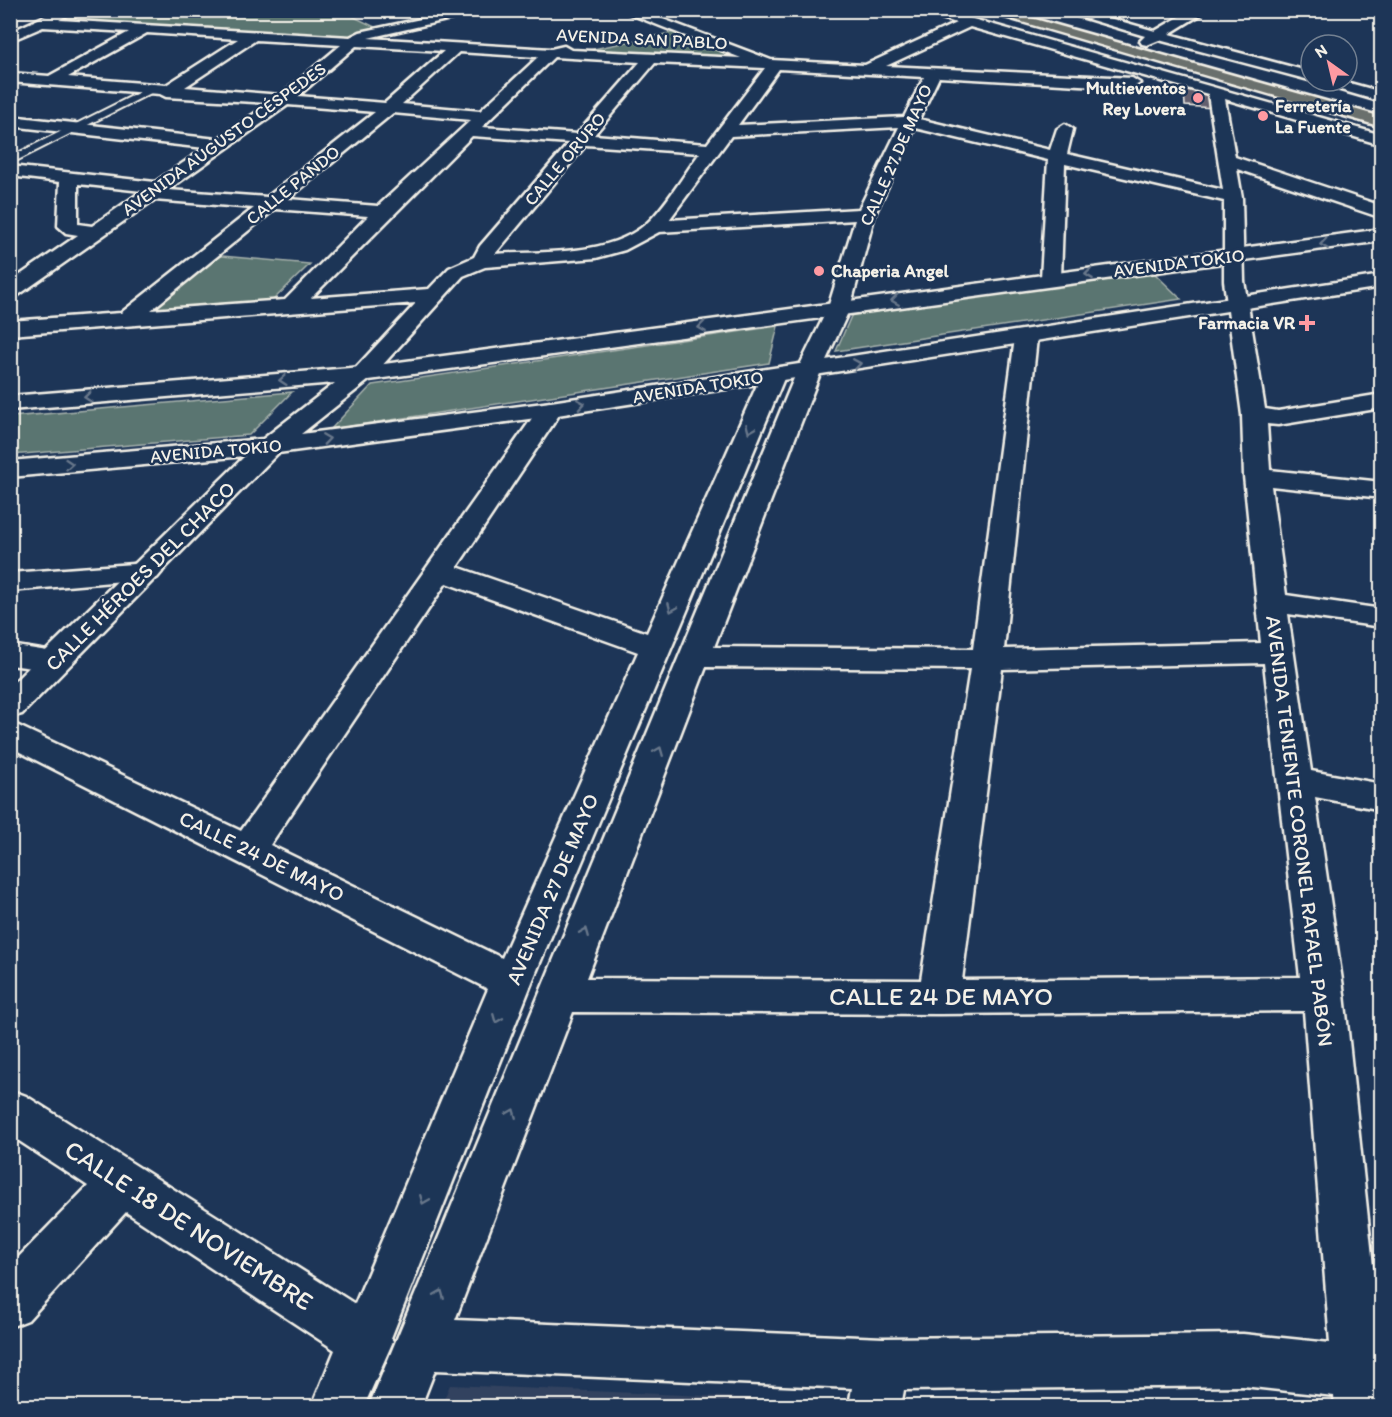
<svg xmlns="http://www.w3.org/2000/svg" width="1392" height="1417" font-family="Itim,sans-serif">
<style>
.built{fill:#32425e}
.green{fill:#5a7471;stroke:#a7b2ac;stroke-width:1.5}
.building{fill:#635f6e;stroke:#f4f1e8;stroke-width:1.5}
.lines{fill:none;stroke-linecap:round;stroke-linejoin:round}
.lane-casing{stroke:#f4f1e8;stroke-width:4}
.street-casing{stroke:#f4f1e8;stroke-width:5}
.secondary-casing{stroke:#f4f1e8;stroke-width:5}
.highway-casing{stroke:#f4f1e8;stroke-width:5}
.lane{fill:#1d3557;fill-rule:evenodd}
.street{fill:#1d3557;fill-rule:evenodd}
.secondary{fill:#1d3557;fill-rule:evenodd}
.highway{fill:#6b706d;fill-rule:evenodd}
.oneway{stroke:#68778a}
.poi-dot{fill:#ff9aa2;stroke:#1d3557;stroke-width:2}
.labels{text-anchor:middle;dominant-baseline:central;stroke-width:5;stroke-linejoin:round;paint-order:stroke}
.far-street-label{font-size:18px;fill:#f4f1e8;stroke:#1d3557}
.far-poi-label{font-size:18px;font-weight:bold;fill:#f4f1e8;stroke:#1d3557;text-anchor:end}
.street-label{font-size:21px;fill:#f4f1e8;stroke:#1d3557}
.near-street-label{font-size:26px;fill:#f4f1e8;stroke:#1d3557}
</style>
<rect width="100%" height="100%" fill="#1d3557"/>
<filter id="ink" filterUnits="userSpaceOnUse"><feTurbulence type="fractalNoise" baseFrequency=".0167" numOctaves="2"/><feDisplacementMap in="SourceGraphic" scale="12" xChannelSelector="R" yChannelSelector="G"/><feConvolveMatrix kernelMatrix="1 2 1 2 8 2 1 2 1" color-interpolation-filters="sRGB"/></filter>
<g filter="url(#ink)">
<!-- built -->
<path class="built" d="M450,1385L848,1402L847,1406H441Z"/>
<!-- green -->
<g class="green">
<path d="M74,10H340L377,28L349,37L50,22Z"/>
<path d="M675,32L750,60L584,51Z"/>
<path d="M211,255L310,264L272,301L148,311Z"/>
<path d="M1153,272L1181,299L836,351L852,314Z"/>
<path d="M778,326L769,363L331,429L372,385Z"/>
<path d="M292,392L249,435L11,455V417Z"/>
</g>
<!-- building -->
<path class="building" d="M1184,89L1211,91L1213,108L1185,106Z"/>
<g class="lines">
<defs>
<path id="lane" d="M150,87L153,92L10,164V157Z"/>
<g id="street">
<path d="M58,10L70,13L59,20L350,37L360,32L463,10H490L368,38L551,49L564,46L571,50L741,58L620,10H639L771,60L865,65L956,23L918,10H941L1382,135V145L1225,99L1235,157L1382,206V218L1237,169L1242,198L1244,281L1265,409L1278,411L1382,394V408L1278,425L1267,424L1270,470L1382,482V498L1271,486L1286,595L1382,609V627L1288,614L1311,771L1382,784V810L1315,797L1344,994L1382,1350V1406H1335L1334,1396L1243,1386L904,1390L901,1406H849L852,1388L435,1370L421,1406H369L797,371L828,308L855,220L659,232L625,250L596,258L485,267L463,276L370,379H354L350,374L416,303L10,335V321L121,313L254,208L154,200L17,296L10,298V282L78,235L66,233L58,226L60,182L10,176V166L155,182L205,148L10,126V116L217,139L270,103L166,97L160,94L10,82V73L49,76L129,32L43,27L10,41V32ZM970,27L1208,94L1223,190L1067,154L1073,129L1065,124L1057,129L1050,150L919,119L939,77L1132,88L1140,83L1132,78L886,66ZM147,33L238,39L166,85L68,77ZM256,40L341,45L281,95L185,87ZM356,46L444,51L385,103L298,96ZM459,52L538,57L480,111L402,104ZM554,57L640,62L577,134L482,127ZM655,63L765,68L707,144L594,135ZM779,69L924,77L904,117L738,125ZM288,105L375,112L267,197L168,190ZM393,113L471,120L378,206L288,199ZM899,127L859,209L669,220L731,136ZM915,128L1048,160L1041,278L1044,282H1058L1061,278L1065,164L1224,201V281L1242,415L1244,476L1261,643L1004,649L1037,338L1034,333H1018L1015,338L973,649L714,647L821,371L850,308L875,214ZM472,136L569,143L480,246L474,257L449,268L429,289L311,298ZM586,145L700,153C684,174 666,206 647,223C609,257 542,251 495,254ZM78,184L142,191L92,226L78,224ZM275,209L368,216L285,300L151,310ZM1264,663L1300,977L962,980L1002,669ZM706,667L970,669L921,980L587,978ZM1304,1011L1330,1343L1243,1334L883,1338L455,1320L573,1012L939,1014Z"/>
<path d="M1058,10H1081L1155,31L1191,10H1208L1169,34L1311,72L1313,81L1159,40L1147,45L1142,44L1140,41L1145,36Z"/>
<path d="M1317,81H1342L1382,92V102L1320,84Z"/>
<path d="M773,369L781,371L785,376L532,982L391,1338L393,1341L364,1406H312L335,1350L126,1212L28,1320L10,1327V1266L88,1186L10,1135V1090L26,1096L355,1304L488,989L10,747V722L241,831L542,404L551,402L560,404L563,409L457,567L647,633L761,376L765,371ZM446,583L638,652L502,958L270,845Z"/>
<path d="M147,563L157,566L162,572L157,578L10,591V573Z"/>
<path d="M10,645L66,654L71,661L66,668L55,671L10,665Z"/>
</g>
<path id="secondary" d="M1382,229V241L369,380L301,434L551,402L1382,275V287L551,416L278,453L22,714L10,717V686L245,456L10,477V461L263,439L335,383L10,410V396L362,367Z"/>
<path id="highway" d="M981,10H1003L1382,117V127Z"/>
</defs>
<!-- lane casing -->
<use href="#lane" class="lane-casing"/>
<!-- street casing -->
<use href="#street" class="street-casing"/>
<!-- secondary casing -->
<use href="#secondary" class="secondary-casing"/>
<!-- highway casing -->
<use href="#highway" class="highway-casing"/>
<!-- lane -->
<use href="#lane" class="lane"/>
<!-- street -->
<use href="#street" class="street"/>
<!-- secondary -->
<use href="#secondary" class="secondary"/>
<!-- highway -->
<use href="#highway" class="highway"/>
</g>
<!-- one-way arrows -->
<defs><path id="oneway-chevron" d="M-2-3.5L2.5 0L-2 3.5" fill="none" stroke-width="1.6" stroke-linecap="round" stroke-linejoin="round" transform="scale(1.5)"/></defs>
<g class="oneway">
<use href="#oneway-chevron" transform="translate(1324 244) rotate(172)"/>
<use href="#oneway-chevron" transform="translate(1089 274) rotate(173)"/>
<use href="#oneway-chevron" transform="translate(895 300) rotate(172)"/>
<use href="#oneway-chevron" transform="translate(702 327) rotate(172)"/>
<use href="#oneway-chevron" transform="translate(857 364) rotate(-9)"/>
<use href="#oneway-chevron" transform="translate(283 380) rotate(175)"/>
<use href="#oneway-chevron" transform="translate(88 397) rotate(175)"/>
<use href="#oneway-chevron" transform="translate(581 404) rotate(-9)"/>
<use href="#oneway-chevron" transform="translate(750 429) rotate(113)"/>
<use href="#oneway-chevron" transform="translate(326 439) rotate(-8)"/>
<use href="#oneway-chevron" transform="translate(69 464) rotate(-5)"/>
<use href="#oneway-chevron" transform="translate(672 608) rotate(113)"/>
<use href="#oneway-chevron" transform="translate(659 751) rotate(-68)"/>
<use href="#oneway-chevron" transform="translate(585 932) rotate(-68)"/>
<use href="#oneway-chevron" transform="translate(497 1019) rotate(112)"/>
<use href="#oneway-chevron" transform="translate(512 1113) rotate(-68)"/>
<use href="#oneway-chevron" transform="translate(424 1200) rotate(112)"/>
<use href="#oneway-chevron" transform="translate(440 1294) rotate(-68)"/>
</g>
</g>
<!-- markers -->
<g class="poi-dot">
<circle cx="1198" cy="98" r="6"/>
<circle cx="1263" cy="116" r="6"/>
<circle cx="819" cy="271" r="6"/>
<path d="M1304 314h6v6h6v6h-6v6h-6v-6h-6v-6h6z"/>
</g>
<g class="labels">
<!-- far-street labels -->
<g class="far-street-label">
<text transform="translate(642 39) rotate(3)">AVENIDA SAN PABLO</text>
<text transform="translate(224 139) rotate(-36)">AVENIDA AUGUSTO CÉSPEDES</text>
<text transform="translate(896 155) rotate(-66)">CALLE 27 DE MAYO</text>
<text transform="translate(565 159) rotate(-50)">CALLE ORURO</text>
<text transform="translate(293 185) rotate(-39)">CALLE PANDO</text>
<text transform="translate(1179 263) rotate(-7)">AVENIDA TOKIO</text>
<text transform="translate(698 387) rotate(-9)">AVENIDA TOKIO</text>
<text transform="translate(216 451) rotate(-5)">AVENIDA TOKIO</text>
</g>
<!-- far-poi labels -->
<g class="far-poi-label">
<text x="1186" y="88">Multieventos<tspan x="1186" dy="21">Rey Lovera</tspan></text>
<text x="1275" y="106" text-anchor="start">Ferretería<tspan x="1275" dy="21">La Fuente</tspan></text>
<text x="831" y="271" text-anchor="start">Chaperia Angel</text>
<text x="1295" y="323">Farmacia VR</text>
</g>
<!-- street labels -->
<g class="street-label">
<text transform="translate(140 576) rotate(-45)">CALLE HÉROES DEL CHACO</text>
<text transform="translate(1300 831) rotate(83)">AVENIDA TENIENTE CORONEL RAFAEL PABÓN</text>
<text transform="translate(262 856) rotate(26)">CALLE 24 DE MAYO</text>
<text transform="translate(552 889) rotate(-67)">AVENIDA 27 DE MAYO</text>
</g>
<!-- near-street labels -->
<g class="near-street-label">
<text x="941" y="996">CALLE 24 DE MAYO</text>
<text transform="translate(189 1225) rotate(33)">CALLE 18 DE NOVIEMBRE</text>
</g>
</g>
<!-- margin -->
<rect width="1392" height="1417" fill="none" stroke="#1d3557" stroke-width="36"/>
<rect x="18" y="18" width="1356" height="1381" fill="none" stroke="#f4f1e8" stroke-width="2" filter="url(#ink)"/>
<!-- north arrow -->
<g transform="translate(1329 63) rotate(326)"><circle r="28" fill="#1d3557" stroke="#738091" stroke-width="1.5"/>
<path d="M0-4.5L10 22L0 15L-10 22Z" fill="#ff9aa2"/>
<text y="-9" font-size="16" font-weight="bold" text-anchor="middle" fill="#f4f1e8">N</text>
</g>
</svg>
